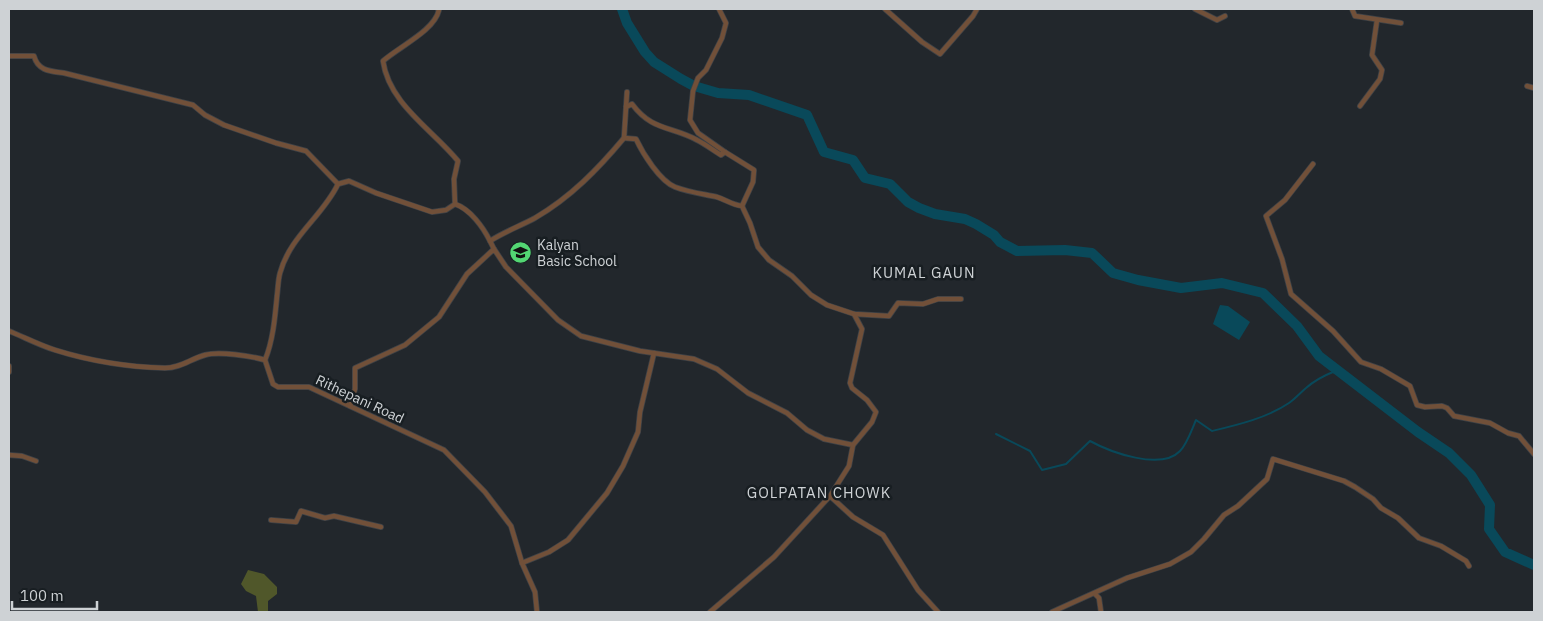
<svg xmlns="http://www.w3.org/2000/svg" width="1543" height="621" font-family="'IBM Plex Sans',sans-serif">
<style>
.forest{fill:#50572a}
.water{fill:#09495a}
.lines{fill:none;stroke-linecap:round;stroke-linejoin:round}
.stream{stroke:#09495a;stroke-width:2}
.river{stroke:#09495a;stroke-width:10}
.street-casing{stroke:#3e4247;stroke-width:6}
.street{stroke:#715039;stroke-width:4.5}
.labels{text-anchor:middle;dominant-baseline:central;stroke-width:5;stroke-linejoin:round;paint-order:stroke}
.poi-label{font-size:14px;fill:#ced2d5;stroke:#181e22;text-anchor:start}
.street-label{font-size:14px;fill:#ced2d5;stroke:#181e22}
.neighbourhood-label{font-size:15px;letter-spacing:1px;fill:#ced2d5;stroke:#181e22}
</style>
<rect width="100%" height="100%" fill="#22272c"/>
<!-- forest -->
<path class="forest" d="M248,570L264,574L277,587V594L268,601V612H258L256,596L246,591L241,584Z"/>
<!-- water -->
<path class="water" d="M1220,305L1228,306L1250,322L1239,340L1213,324Z"/>
<g class="lines">
<!-- stream -->
<path class="stream" d="M996,434L1030,451L1042,470L1066,464L1090,441C1110,452 1161,471 1180,451C1187,444 1192,429 1196,420L1212,431C1237,425 1267,418 1289,403C1295,399 1300,393 1306,388C1314,381 1323,376 1333,372L1347,377"/>
<!-- river -->
<path class="river" d="M622,9L627,23L645,52L654,62L681,79L694,86L718,93L749,95L807,115L824,152L853,160L865,178L890,184L908,202L919,208L935,214L965,219L976,224L994,235L1000,242L1017,251L1065,250L1092,253L1113,273L1138,280L1181,288L1222,283L1263,293L1297,326L1319,356L1418,432L1449,453L1471,475L1490,505L1489,529L1505,552L1534,565"/>
<defs>
<g id="street">
<path d="M438,9L439,10C434,31 400,46 383,61C389,104 433,130 458,161L454,179L455,204"/>
<path d="M719,9L726,23L722,38L706,70L698,78L693,91L690,120L698,133L725,152"/>
<path d="M885,9L922,42L940,54L973,16L977,9"/>
<path d="M1195,9L1217,20L1225,16"/>
<path d="M1352,9L1355,16L1401,23"/>
<path d="M9,56H34C38,71 50,71 64,73L193,105L205,115L224,125L276,143L306,151L338,184"/>
<path d="M1527,86L1534,88"/>
<path d="M627,92L624,138L636,139C643,154 660,181 675,187C688,192 703,194 717,197C726,200 733,205 742,206L750,223L758,247L769,260L792,276L811,295L827,305L854,314L889,316L898,303L923,304L938,299H961"/>
<path d="M1360,106L1380,79L1382,70L1372,55L1377,20"/>
<path d="M626,107L632,104C652,131 671,126 697,140C705,144 713,150 721,155L725,152L754,170L753,182L742,206"/>
<path d="M1313,164L1285,200L1266,216L1282,259L1291,294L1333,331L1361,362L1381,369L1410,386L1417,405L1425,407L1442,406L1447,408L1454,416L1490,423L1508,433L1519,436L1534,454"/>
<path d="M494,249L490,241C504,232 520,226 535,218C571,197 598,169 624,138"/>
<path d="M9,331C24,337 39,345 55,350C90,361 128,367 165,368C181,368 190,359 205,355C219,351 251,356 265,360L273,384L278,387H309L444,450L485,492L511,526L522,563L535,592L537,612"/>
<path d="M265,360C273,341 275,317 277,296C278,289 278,280 280,273C290,236 323,216 338,184L349,181L376,193L432,212L446,210L455,204C470,209 483,227 490,241"/>
<path d="M9,366V372"/>
<path d="M350,406L355,389V368L405,345L439,317L467,274L494,249L506,267L558,320L581,336L640,351L694,359L717,369L748,393L787,413L807,430L824,439L853,445L849,466L830,496L774,557L710,612"/>
<path d="M853,445L872,422L876,412L867,400L852,388L850,383L862,329L854,314"/>
<path d="M9,455L22,456L36,461"/>
<path d="M830,496L853,517L883,535L918,590L938,612"/>
<path d="M271,520L296,522L301,511L325,518L334,516L381,527"/>
<path d="M522,563L549,552L568,540L607,493L623,466L638,432L640,412L654,353"/>
<path d="M1095,594L1099,598L1101,612"/>
<path d="M1052,612L1127,578L1170,564L1191,552L1204,539L1224,515L1238,506L1267,479L1273,459L1344,481L1355,487L1373,499L1381,508L1398,518L1419,538L1441,546L1466,561L1469,566"/>
</g>
</defs>
<!-- street casing -->
<use href="#street" class="street-casing"/>
<!-- street -->
<use href="#street" class="street"/>
</g>
<!-- icons -->
<defs>
<symbol id="school-disc" viewBox="-11 -11 22 22"><circle r="9.5" fill="#53d673" stroke="#181e22"/><path d="M0-5L7-2L0 1L-7-2ZM-4 1L0 2.5L4 1V4Q0 6-4 4Z" fill="#111"/></symbol>
</defs>
<g fill-rule="evenodd">
<use href="#school-disc" x="508" y="240" width="25" height="25"/>
</g>
<g class="labels">
<!-- poi labels -->
<g class="poi-label">
<text x="537" y="245">Kalyan<tspan x="537" dy="16">Basic School</tspan></text>
</g>
<!-- street labels -->
<g class="street-label">
<text transform="translate(360 399) rotate(25)">Rithepani Road</text>
</g>
<!-- neighbourhood labels -->
<g class="neighbourhood-label">
<text x="924" y="272">KUMAL GAUN</text>
<text x="819" y="492">GOLPATAN CHOWK</text>
</g>
</g>
<!-- border -->
<rect width="1543" height="621" fill="none" stroke="#ced2d5" stroke-width="20"/>
<!-- scale -->
<path d="M12 601v8h85v-8" fill="none" stroke="#ced2d5" stroke-width="2.5"/>
<text x="20" y="601" font-size="15" fill="#ced2d5" stroke="#181e22" stroke-width="4" paint-order="stroke">100 m</text>
</svg>
